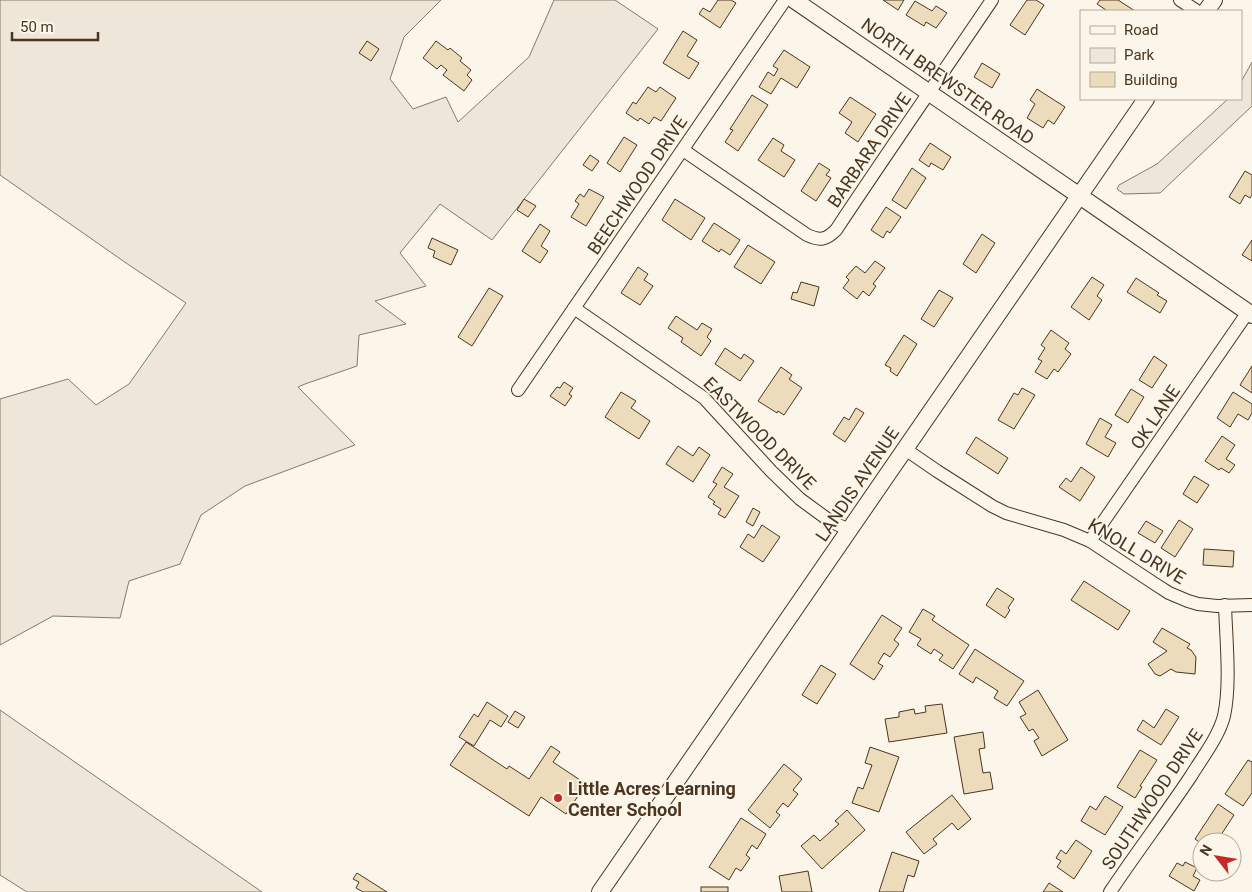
<svg xmlns="http://www.w3.org/2000/svg" width="1252" height="892" font-family="Roboto,sans-serif">
<style>
.green{fill:#ede6d9;stroke:#887966}
.building{fill:#ecdcbc;stroke:#4a3520}
.lines{fill:none;stroke-linecap:round;stroke-linejoin:round}
.minor-casing{stroke:#4a3520;stroke-width:14}
.major-casing{stroke:#4a3520;stroke-width:18}
.minor{stroke:#fbf6e9;stroke-width:12}
.major{stroke:#fbf6e9;stroke-width:16}
.poi-dot{fill:#c62828;stroke:#fbf6e9;stroke-width:2}
.labels{text-anchor:middle;dominant-baseline:central;stroke-width:4;stroke-linejoin:round;paint-order:stroke}
.street-label{font-size:18px;fill:#4a3520;stroke:#fbf6e9}
.poi-label{font-size:18px;font-weight:bold;fill:#4a3520;stroke:#fbf6e9;text-anchor:start}
</style>
<rect width="100%" height="100%" fill="#fbf6e9"/>
<!-- green -->
<g class="green">
<path d="M0,0H441L404,37L390,79L413,109L446,97L458,122L529,57L554,0H615L658,29L492,240L440,204L400,253L426,286L375,301L406,324L359,335L357,366L305,384L298,387L355,445L245,486L201,515L180,564L129,581L120,618L53,616L0,645V399L68,379L96,405L129,384L186,303L129,265L0,175Z"/>
<path d="M1252,62V106L1160,193L1124,194L1117,189L1119,185L1157,164L1228,99H1241V82Z"/>
<path d="M0,710L262,892H27L0,875Z"/>
</g>
<!-- building -->
<g class="building">
<path d="M718,0H731L736,3L720,28L699,14L703,8L710,12Z"/>
<path d="M883,0H904L898,10Z"/>
<path d="M1027,0H1036L1044,5L1025,35L1010,25Z"/>
<path d="M1100,0H1118L1135,11H1105L1106,10L1097,4Z"/>
<path d="M915,1L932,11L936,6L947,13L936,28L926,22L924,26L906,15Z"/>
<path d="M683,31L697,40L687,56L699,63L689,79L663,63Z"/>
<path d="M367,41L379,49L371,61L359,53Z"/>
<path d="M436,41L448,50L450,48L462,58L460,61L471,70L467,75L472,80L464,91L443,75L447,70L441,65L437,69L423,58Z"/>
<path d="M784,50L810,67L797,88L781,78L771,94L759,87L768,72L774,76L778,69L773,66Z"/>
<path d="M982,63L1000,74L992,88L974,77Z"/>
<path d="M648,87L656,92L660,87L676,98L661,121L654,117L649,124L640,118L638,121L626,113L633,102L636,104Z"/>
<path d="M1037,89L1065,107L1054,124L1048,120L1043,128L1027,118L1035,104L1030,100Z"/>
<path d="M752,95L768,105L738,151L725,142L733,130L730,129Z"/>
<path d="M850,97L876,114L858,142L845,133L852,122L839,113Z"/>
<path d="M624,137L637,145L620,172L607,163Z"/>
<path d="M773,138L784,145L781,151L795,160L784,177L758,160Z"/>
<path d="M930,143L951,157L943,170L931,163L929,167L919,160Z"/>
<path d="M590,155L599,161L592,171L583,165Z"/>
<path d="M819,163L830,170L826,175L831,178L816,201L801,191Z"/>
<path d="M912,168L926,178L906,209L892,200Z"/>
<path d="M1245,171L1252,175V195L1250,198L1245,195L1240,204L1229,197Z"/>
<path d="M589,189L604,197L586,226L571,217L579,204L575,201L580,194L584,197Z"/>
<path d="M524,199L536,206L528,217L517,210Z"/>
<path d="M675,199L705,218L691,240L662,220Z"/>
<path d="M886,207L901,217L890,233L887,231L883,238L871,230Z"/>
<path d="M714,223L740,240L730,255L721,249L719,252L702,241Z"/>
<path d="M540,224L550,231L541,246L548,251L540,263L522,251Z"/>
<path d="M982,234L995,243L976,273L963,264Z"/>
<path d="M432,238L458,250L451,265L433,257L435,251L428,248Z"/>
<path d="M1252,240V261L1242,255Z"/>
<path d="M748,245L775,262L761,284L734,267Z"/>
<path d="M875,261L885,268L873,284L876,286L869,296L863,291L857,299L843,288L849,280L846,277L856,266L865,273Z"/>
<path d="M638,267L648,274L644,280L653,286L640,305L621,293Z"/>
<path d="M1092,277L1104,285L1097,296L1102,300L1089,320L1071,307Z"/>
<path d="M1136,278L1159,293L1157,295L1167,301L1160,313L1127,292Z"/>
<path d="M801,282L819,287L814,306L791,299L793,292L797,293Z"/>
<path d="M489,288L503,296L472,346L458,337Z"/>
<path d="M939,290L953,298L934,327L921,319Z"/>
<path d="M676,316L697,330L702,323L712,329L707,337L711,341L701,356L681,342L683,338L668,328Z"/>
<path d="M1051,330L1069,343L1065,349L1071,354L1058,372L1054,369L1047,379L1035,372L1042,361L1038,359L1045,348L1041,345Z"/>
<path d="M904,335L917,344L897,376L890,371L891,368L885,365Z"/>
<path d="M725,348L741,359L744,354L754,361L740,381L715,364Z"/>
<path d="M1154,356L1167,365L1152,388L1139,380Z"/>
<path d="M1252,366V393L1240,385Z"/>
<path d="M781,367L792,375L789,379L802,388L784,415L778,411L777,413L758,401Z"/>
<path d="M564,382L573,388L569,394L572,396L565,406L550,396L557,387L560,388Z"/>
<path d="M1022,388L1035,395L1014,429L998,420L1014,393L1018,395Z"/>
<path d="M1131,389L1144,397L1128,423L1115,415Z"/>
<path d="M621,392L636,401L631,408L650,421L639,439L605,417Z"/>
<path d="M1233,392L1252,404V413L1248,420L1238,414L1230,427L1217,418Z"/>
<path d="M856,408L864,413L845,442L833,434L844,417L849,420Z"/>
<path d="M1100,418L1112,425L1105,437L1116,443L1108,457L1086,444Z"/>
<path d="M1222,436L1235,445L1226,459L1235,465L1229,473L1221,468L1219,470L1205,461Z"/>
<path d="M976,437L1008,458L998,474L966,453Z"/>
<path d="M678,446L693,456L699,447L710,455L693,482L666,464Z"/>
<path d="M722,467L733,474L724,487L739,496L725,518L718,514L721,509L713,504L715,502L708,497L717,484L713,482Z"/>
<path d="M1081,467L1095,477L1080,501L1059,487L1066,478L1071,482Z"/>
<path d="M1194,476L1209,485L1197,503L1183,494Z"/>
<path d="M753,508L760,512L753,526L746,522Z"/>
<path d="M1179,520L1193,529L1175,557L1161,548Z"/>
<path d="M1146,521L1163,531L1155,543L1138,533Z"/>
<path d="M762,525L780,537L763,562L740,547L748,534L754,538Z"/>
<path d="M1204,549L1234,551L1233,567L1203,565Z"/>
<path d="M1084,581L1130,611L1118,630L1071,600Z"/>
<path d="M997,588L1014,599L1008,608L1010,610L1005,618L986,605Z"/>
<path d="M923,609L935,616L932,620L969,645L953,669L939,660L943,655L934,649L931,654L917,645L921,639L909,632Z"/>
<path d="M882,615L902,628L894,640L899,644L890,657L884,653L878,663L883,666L874,680L850,664Z"/>
<path d="M1162,628L1190,644L1187,648L1191,650L1196,657L1195,674L1176,672L1171,669L1160,676L1155,674L1148,664L1167,651L1153,642Z"/>
<path d="M975,649L1024,681L1007,706L994,698L998,691L976,677L973,683L959,674Z"/>
<path d="M821,665L836,674L817,704L802,695Z"/>
<path d="M1038,690L1068,740L1042,756L1034,741L1039,738L1033,729L1029,731L1020,717L1026,714L1019,702Z"/>
<path d="M487,702L508,716L501,727L490,720L474,746L459,737L474,714L478,717Z"/>
<path d="M942,704L947,733L889,742L885,719L899,717V712L914,709L915,714L926,712L925,706Z"/>
<path d="M1166,709L1179,717L1161,745L1137,730L1143,720L1154,728Z"/>
<path d="M515,711L525,717L518,728L508,722Z"/>
<path d="M983,732L985,748L979,749L983,773L990,772L993,789L964,794L954,737Z"/>
<path d="M466,742L507,769L509,766L529,779L551,746L560,752L553,762L586,784L566,814L541,797L529,816L450,765Z"/>
<path d="M870,747L899,757L879,812L852,803L858,787L863,789L872,765L865,763Z"/>
<path d="M1140,750L1157,760L1140,786L1142,787L1135,798L1117,787Z"/>
<path d="M1248,760L1252,762V793L1243,806L1225,794Z"/>
<path d="M784,764L802,779L793,790L798,794L788,807L783,803L776,812L780,815L770,828L748,810Z"/>
<path d="M952,795L971,819L958,830L952,823L933,839L937,844L924,854L906,832Z"/>
<path d="M1105,796L1123,807L1105,835L1081,821L1090,806L1096,810Z"/>
<path d="M1218,804L1234,815L1217,841L1218,842H1202V844L1195,839Z"/>
<path d="M847,810L865,830L822,869L801,846L814,835L820,841L839,824L835,821Z"/>
<path d="M741,818L766,834L757,849L752,845L746,855L750,858L741,871L736,868L729,880L709,867Z"/>
<path d="M1076,840L1092,851L1074,879L1057,867L1061,861L1056,858L1061,850L1066,854Z"/>
<path d="M892,852L919,861L914,877L908,875L903,892H879Z"/>
<path d="M1185,862L1197,868L1193,876L1200,880L1194,891L1169,876L1177,863L1183,866Z"/>
<path d="M808,871L812,892H782L779,876Z"/>
<path d="M357,873L387,892H363L356,888L359,882L353,879Z"/>
<path d="M1049,883L1063,892H1043Z"/>
<rect x="701" y="887" width="27" height="5"/>
</g>
<g class="lines">
<defs>
<g id="minor">
<path d="M1180,0L1197,11"/>
<path d="M683,150L807,235C820,241 826,240 836,230C887,153 940,77 992,0"/>
<path d="M574,308L704,398L771,471L800,499L830,521L849,530"/>
<path d="M518,390L785,0"/>
<path d="M905,449L937,471L992,506L1006,513L1064,530L1090,541L1155,584L1169,593L1188,601L1198,604L1217,606L1252,605"/>
<path d="M1090,541L1248,312"/>
<path d="M1110,892C1136,853 1165,815 1191,776C1202,758 1219,736 1224,716C1231,684 1226,639 1225,605"/>
</g>
<g id="major">
<path d="M794,0L1103,212L1252,315"/>
<path d="M1206,11L1214,0"/>
<path d="M600,892L1146,99"/>
</g>
</defs>
<!-- minor casing -->
<use href="#minor" class="minor-casing"/>
<!-- major casing -->
<use href="#major" class="major-casing"/>
<!-- minor -->
<use href="#minor" class="minor"/>
<!-- major -->
<use href="#major" class="major"/>
</g>
<!-- markers -->
<circle class="poi-dot" cx="558" cy="798" r="5"/>
<g class="labels">
<!-- street labels -->
<g class="street-label">
<text transform="translate(948 81) rotate(35)">NORTH BREWSTER ROAD</text>
<text transform="translate(869 150) rotate(-56)">BARBARA DRIVE</text>
<text transform="translate(637 185) rotate(-56)">BEECHWOOD DRIVE</text>
<text transform="translate(1155 417) rotate(-56)">OK LANE</text>
<text transform="translate(760 433) rotate(45)">EASTWOOD DRIVE</text>
<text transform="translate(857 484) rotate(-56)">LANDIS AVENUE</text>
<text transform="translate(1137 551) rotate(31)">KNOLL DRIVE</text>
<text transform="translate(1152 799) rotate(-56)">SOUTHWOOD DRIVE</text>
</g>
<!-- poi labels -->
<g class="poi-label">
<text x="568" y="788">Little Acres Learning<tspan x="568" dy="21">Center School</tspan></text>
</g>
</g>
<!-- legend -->
<rect x="1080" y="10" width="162" height="90" fill="#fbf6e9" stroke="#b4a999"/>
<rect x="1090" y="26" width="25" height="8" fill="#fbf6e9" stroke="#b4a999"/>
<text x="1124" y="35" font-size="15" fill="#4a3520">Road</text>
<rect x="1090" y="48" width="25" height="15" fill="#ede6d9" stroke="#b4a999"/>
<text x="1124" y="60" font-size="15" fill="#4a3520">Park</text>
<rect x="1090" y="72" width="25" height="15" fill="#ecdcbc" stroke="#b4a999"/>
<text x="1124" y="85" font-size="15" fill="#4a3520">Building</text>
<!-- north arrow -->
<g transform="translate(1217 857) rotate(301)"><circle r="24" fill="#fbf6e9" stroke="#b4a999"/>
<path d="M0-4L9 19L0 12L-9 19Z" fill="#c62828"/>
<text y="-8" font-size="14" font-weight="bold" text-anchor="middle" fill="#4a3520">N</text>
</g>
<!-- scale -->
<path d="M12 32v8h86v-8" fill="none" stroke="#4a3520" stroke-width="2.5"/>
<text x="20" y="32" font-size="15" fill="#4a3520" stroke="#fbf6e9" stroke-width="4" paint-order="stroke">50 m</text>
</svg>
